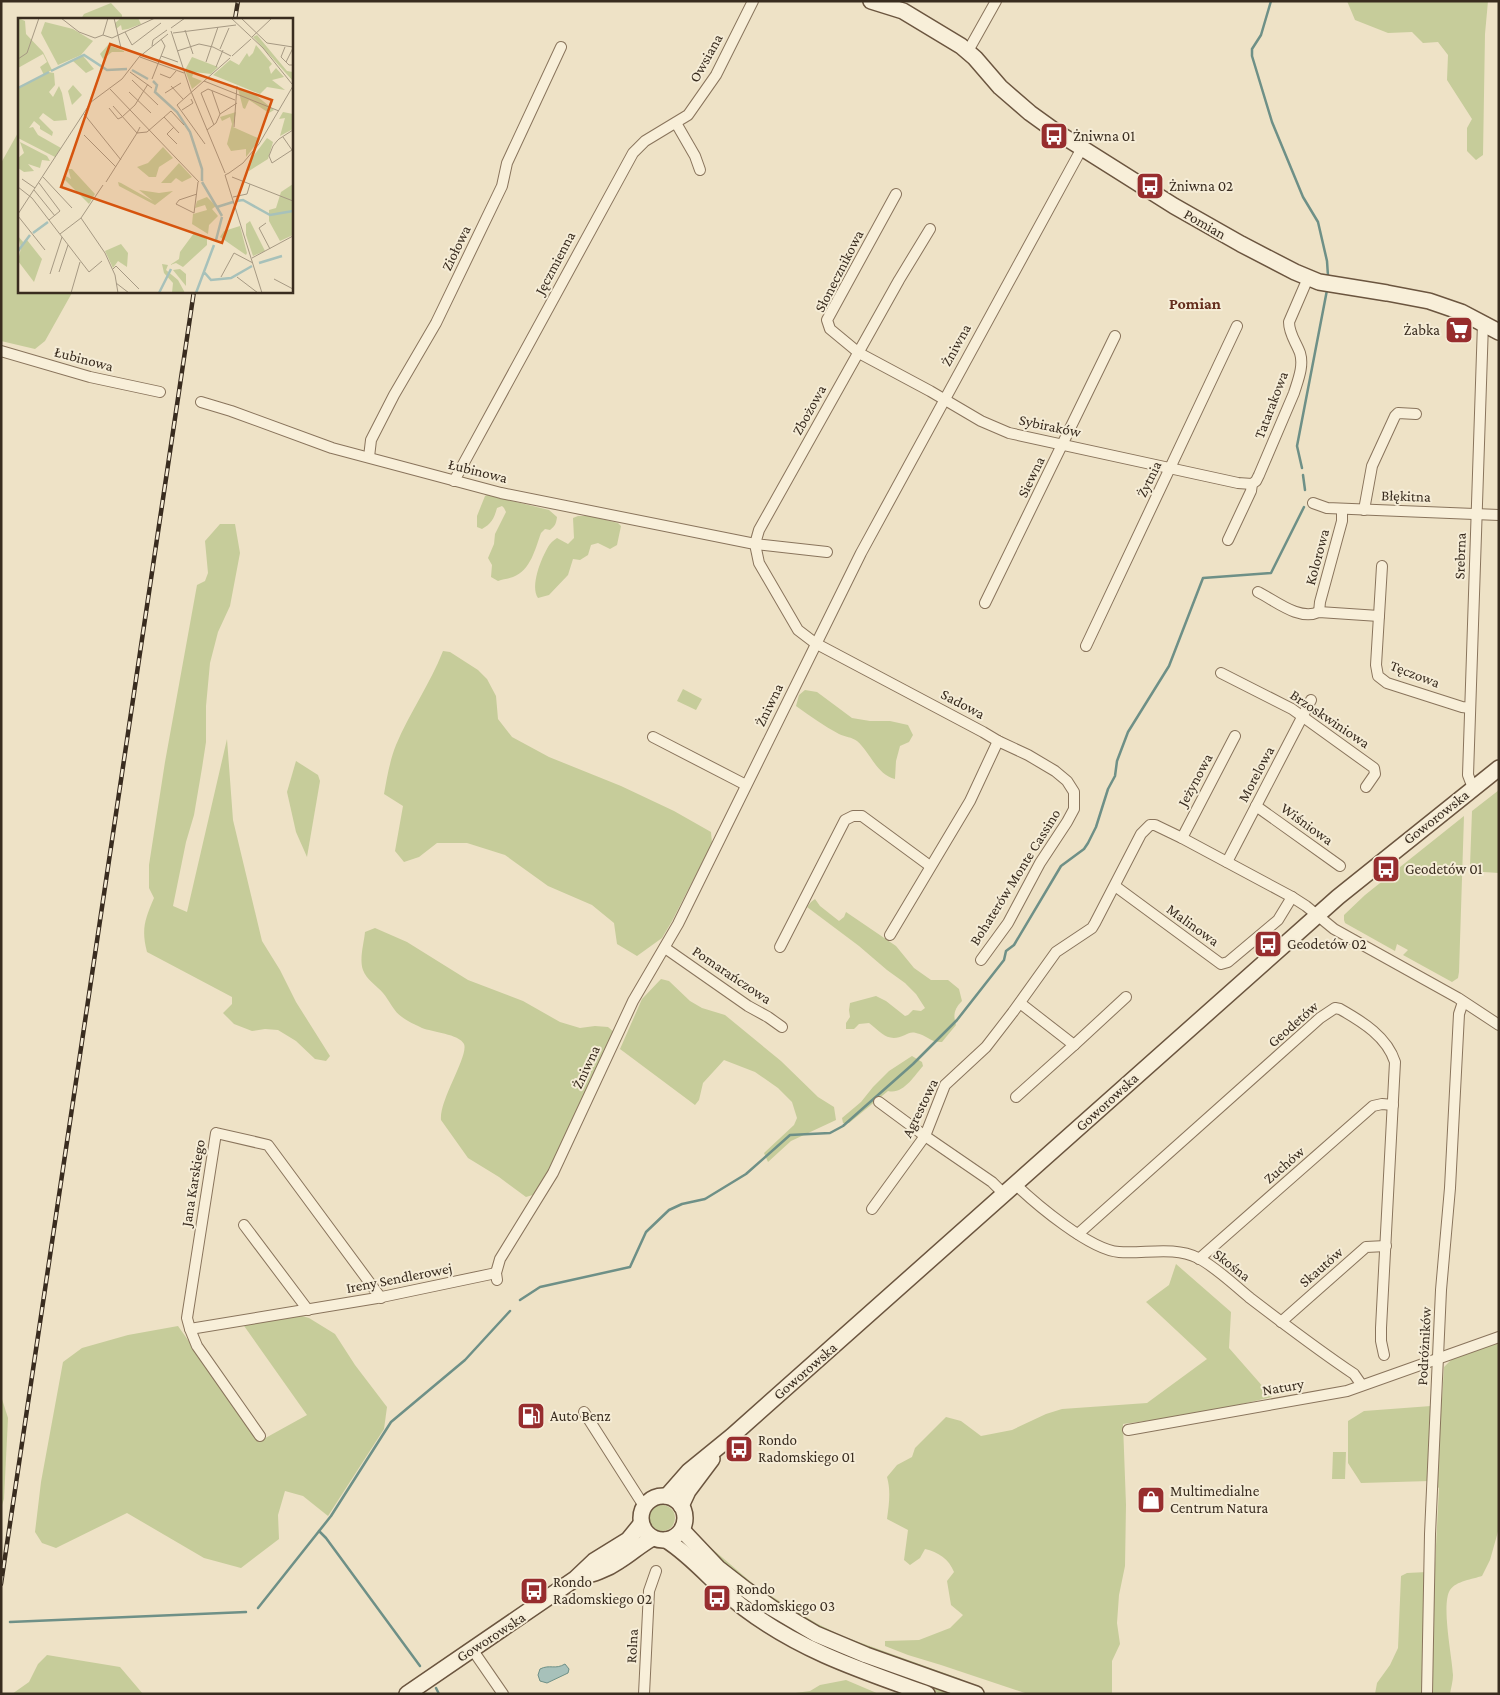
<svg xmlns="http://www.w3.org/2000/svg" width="1500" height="1695" font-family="'Crimson Pro',serif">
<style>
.green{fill:#c6cc9a}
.water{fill:#a7c1ba;stroke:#6e9087}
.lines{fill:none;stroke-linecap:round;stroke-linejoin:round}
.stream{stroke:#6e9087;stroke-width:2.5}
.street-casing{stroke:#89745c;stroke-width:12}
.secondary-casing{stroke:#6b553f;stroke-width:18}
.street{stroke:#f8efd9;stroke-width:10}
.secondary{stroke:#f8efd9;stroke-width:15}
.rail-casing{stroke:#392c1f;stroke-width:4.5}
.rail{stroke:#f5ecd6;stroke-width:2.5;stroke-dasharray:8;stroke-linecap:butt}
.labels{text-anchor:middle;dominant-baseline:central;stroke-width:4;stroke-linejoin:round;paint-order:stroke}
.street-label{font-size:15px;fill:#392c1f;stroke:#f5ecd6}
.poi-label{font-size:15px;fill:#392c1f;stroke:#f5ecd6;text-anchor:start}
.neighbourhood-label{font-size:16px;font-weight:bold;fill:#652e1f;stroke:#f5ecd6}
.inset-river{fill:none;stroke:#a7c1ba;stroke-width:2.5}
.inset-road{fill:none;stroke:#a69983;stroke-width:1}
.view{fill:#d6540e;fill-opacity:0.15;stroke:#d6540e;stroke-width:2.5}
.inset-edge{fill:none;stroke:#392c1f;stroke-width:2.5}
</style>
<rect width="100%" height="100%" fill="#eee2c6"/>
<!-- green -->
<g class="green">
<path d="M1347,1H1488L1485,34L1483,155L1476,160L1467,151V128L1472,119L1447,80L1448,55L1438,42L1423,43L1412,32L1388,33L1355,20Z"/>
<path d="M111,3L122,15V19H81L84,14Z"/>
<path d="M19,131V291H73L45,341L35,349L1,341V163Z"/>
<path d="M487,495L549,510L557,517C556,524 555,526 550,530L545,529L541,533C535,549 531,570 513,577C508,579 503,579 498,581L491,577L492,565L488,558L494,544L495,534L506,512L504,508L502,506L497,508C494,519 491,524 482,529L477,527V516L485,496Z"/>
<path d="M578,516H590L618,523L621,526L617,545L610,549L598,543L591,545L588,555L580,560L573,559L568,575L549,595L538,598C530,586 541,559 548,547C550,543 554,540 557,538L568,544L574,538L573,518Z"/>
<path d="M220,524H235L240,553L230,606L218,632L210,663L206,706V742L202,768L194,815L186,842L173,906L187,912L227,739L233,820L262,941L280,970L296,1002L330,1056L326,1061L315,1059L296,1041L278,1030L265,1029L252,1031L234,1024L223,1013L232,1004V997L147,952C141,929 145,919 154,898L149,888V865L165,762L197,585L205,581L208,573L205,541Z"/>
<path d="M443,651L450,652L478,670L487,679L496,696L498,719L512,737L549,757L621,786L674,811L711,832L712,843L672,921L662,938L637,956L617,944L614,923L592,905L548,886L505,855L467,843H437L419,857L404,862L395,851L403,806L384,794C387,777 390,760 396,745C410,712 430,684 443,651Z"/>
<path d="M683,689L702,699L696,710L677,701Z"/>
<path d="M805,690L817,692L852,718L870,721H890L908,725L913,735L909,742L900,746L896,761L895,779C877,775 870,752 857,741C852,737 845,737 839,734C824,726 810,716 796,706L799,695Z"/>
<path d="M296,761L318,775L320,781L307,857L296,832L287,792Z"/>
<path d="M1499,790V873L1468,871L1470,866L1472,811Z"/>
<path d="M1464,816L1459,972L1458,978L1452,982L1403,955L1408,950L1397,944L1395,951L1345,923L1344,920V915L1365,895Z"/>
<path d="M815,899L820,906L839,921L844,917L846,912L896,946L914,968L931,980H948L959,989L962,1001C954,1009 953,1015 956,1025L942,1042C931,1043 927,1035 916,1033C911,1032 909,1033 905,1035C888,1043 882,1033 869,1023L859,1024L854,1029H846V1023L850,1017L849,1010L850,1003L876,996L886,1001L905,1016L908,1015L913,1010L921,1011L925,1008L916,994L905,983L887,970L859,946L807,907L811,902Z"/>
<path d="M375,928L407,942L468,980L523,1001L560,1022L580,1028L595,1026L608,1027L615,1033L550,1171L536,1194L526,1197L499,1177L468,1158L441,1120C439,1100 469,1056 464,1044C459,1034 432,1032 422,1028C416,1025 407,1021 402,1017C394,1012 389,1000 383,993C377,986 366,979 363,970C359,959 364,943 365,932Z"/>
<path d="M661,979L669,981L690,1001L702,1008L725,1015L781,1061L818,1097L834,1107L836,1120L791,1141L768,1162L764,1153L794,1125L797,1118L792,1102L778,1088L755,1072L724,1060L703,1083L699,1100L695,1105L620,1049L642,999Z"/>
<path d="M912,1056L922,1062L923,1066C914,1076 903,1095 888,1091L849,1123H843L842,1118L861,1102L873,1087L889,1071Z"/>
<path d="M1176,1264L1231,1312L1229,1348L1272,1397L1199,1414L1123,1424L1126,1505L1125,1566L1119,1595L1117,1623L1120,1644L1112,1661V1694H1028L941,1665L908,1655L885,1646V1641L919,1640L950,1628L963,1615L951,1605L947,1581L954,1572C949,1559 938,1552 925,1549L920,1558L910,1565L904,1560L908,1530L887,1519C889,1504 891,1491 887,1477L897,1465L912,1457L915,1448L946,1417L961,1421L981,1436L1012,1430L1046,1414L1062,1409L1147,1403L1207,1359L1146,1302L1169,1285Z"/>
<path d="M285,1311L309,1318L335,1334L355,1365L387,1407L384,1429L328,1516L303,1496L285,1491L278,1515L279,1539L241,1568L204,1558L127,1513L56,1548L42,1543L35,1532L41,1482L63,1362L82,1348L128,1335L178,1326L260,1441L307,1415L242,1323Z"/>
<path d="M1494,1342L1499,1345V1528L1490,1560L1482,1576C1473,1579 1456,1581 1450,1590C1441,1604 1452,1656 1453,1675C1453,1681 1451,1688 1450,1694H1375L1377,1683L1390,1665L1398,1648L1401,1576L1407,1573L1427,1572L1435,1565L1439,1488L1430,1481L1361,1483L1348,1463V1421L1364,1411L1431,1406L1442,1399L1444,1367L1454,1357Z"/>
<path d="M1,1396L8,1418L4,1499L1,1508Z"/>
<path d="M1333,1452H1346L1345,1479H1332Z"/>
<circle cx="662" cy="1518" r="13"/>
<path d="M682,1538L776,1616L964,1694H941L817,1647L772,1622L731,1591L678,1542Z"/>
<path d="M703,1541L758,1588L816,1623L842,1636L961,1679L959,1681L881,1654L815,1626L757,1590L700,1544Z"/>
<path d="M47,1655L120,1667L143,1694H12L29,1682L38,1664Z"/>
<path d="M846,1680L879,1694H788L810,1691L820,1685Z"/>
</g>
<!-- water -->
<path class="water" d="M565,1664L569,1669L568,1673L547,1683L540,1681L538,1675L540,1669C550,1664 555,1670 565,1664Z"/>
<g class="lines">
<!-- stream -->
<g class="stream">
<path d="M1271,1L1261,35L1252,49V56L1272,122L1303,197L1318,222L1327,261L1328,276"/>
<path d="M1302,468L1297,446L1327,290"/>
<path d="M1303,475L1305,490"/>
<path d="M520,1300L540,1287L630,1267L646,1232L669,1210L682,1204L705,1199L746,1174L790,1135L830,1133L843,1126L913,1064L957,1020L1004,960L1006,951L1014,945L1061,866L1084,849L1088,843L1096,827L1108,789L1115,776L1117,761L1128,732L1169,666L1203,578L1271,573L1304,507"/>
<path d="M319,1531L326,1538L420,1666"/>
<path d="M258,1608L331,1516L391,1422L465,1360L510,1311"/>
<path d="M10,1622L246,1612"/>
<path d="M436,1688L439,1694"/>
</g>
<defs>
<g id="street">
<path d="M968,51L996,1"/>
<path d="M676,123L695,156L700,170"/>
<path d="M896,194L827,320L830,329L859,353L930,391L981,421L1009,433L1238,483L1252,484"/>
<path d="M1,351L90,377L160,392"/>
<path d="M201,402L231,411L332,448L501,493L755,544L759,563L798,630L815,643L983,732L998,741L1028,755L1055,771L1067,781L1074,792V809L1067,822L1040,863L1008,923L981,960"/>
<path d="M369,457L371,440L394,395L436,323L502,186L507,163L561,47"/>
<path d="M454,481L633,153L645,141L688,115L716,75L753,1"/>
<path d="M1313,503L1327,508L1499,515"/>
<path d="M1364,510L1372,466L1395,416L1398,413L1416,414"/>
<path d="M1228,540L1251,491L1252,484L1256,481L1259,475L1294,393C1298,380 1304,366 1300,353C1296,342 1289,334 1289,322L1308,278"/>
<path d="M827,552L755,544L759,530L899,280L930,229"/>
<path d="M1382,566L1376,665L1378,676L1387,683L1462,707L1470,708"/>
<path d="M1258,592C1276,601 1299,621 1319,612L1379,616"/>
<path d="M985,603L1115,336"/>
<path d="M1319,612L1320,602L1342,521V509"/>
<path d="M1086,646L1237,326"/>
<path d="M1221,673L1292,709L1374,768L1375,774L1366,787"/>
<path d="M653,737L746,785"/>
<path d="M1473,788L1468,775L1483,323"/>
<path d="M1256,806L1340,866"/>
<path d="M1182,838L1235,736"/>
<path d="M1227,862L1311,700"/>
<path d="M1115,886L1221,964L1228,962L1278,920L1292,897"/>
<path d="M890,935L970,801L998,741"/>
<path d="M780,947L845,820L853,816H862L930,866"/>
<path d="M665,948L748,1006L768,1017L782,1027"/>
<path d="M1020,1003L1074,1045L1126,997"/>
<path d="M1016,1097L1074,1045"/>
<path d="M879,1102L925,1136L992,1182L1004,1194"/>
<path d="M1015,1184C1036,1204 1090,1250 1119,1252C1145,1254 1174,1246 1198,1258C1216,1267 1234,1285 1250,1298C1284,1324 1318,1350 1354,1374L1361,1384"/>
<path d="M872,1209L925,1136L945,1085L986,1047L1013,1012L1056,952L1092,928L1095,923L1141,834L1150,825H1155L1182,838L1292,897L1306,906L1334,929L1458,998L1499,1025"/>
<path d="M244,1225L308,1310"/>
<path d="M1078,1234L1320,1018L1335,1008L1340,1009C1363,1022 1387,1037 1395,1062L1381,1328V1341L1384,1355"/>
<path d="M1199,1259L1373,1106L1382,1104L1393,1105"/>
<path d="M497,1280L496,1273L500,1259L553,1173L633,1001L678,924L861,553L1082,148"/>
<path d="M1281,1322L1366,1247L1386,1246"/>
<path d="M190,1329L377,1298L496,1273"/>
<path d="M584,1412L644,1506"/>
<path d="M1128,1430L1347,1391L1499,1337"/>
<path d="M260,1436L197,1346L190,1329L187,1318L216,1133L268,1145L381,1298"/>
<path d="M472,1649L503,1694"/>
<path d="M644,1694L649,1591L656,1571"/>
<path d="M1427,1694L1430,1534L1441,1290L1450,1188L1459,1014L1463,1002"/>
</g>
<g id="secondary">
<path d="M871,1L903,11L961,46L975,58L1000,87L1030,113L1055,131L1174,206L1241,244L1295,272L1319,282L1387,293L1429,301L1461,312L1499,332"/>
<circle cx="663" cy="1518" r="22"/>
<path d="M667,1496L689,1471L732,1436L1338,897L1499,768"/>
<path d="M681,1506L688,1491L712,1459"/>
<path d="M682,1530L718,1568L745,1589L772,1608L816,1634L866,1655L976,1694"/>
<path d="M666,1540C695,1558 716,1587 744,1608C801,1651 860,1670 927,1694"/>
<path d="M578,1578C593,1574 606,1570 619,1561C631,1554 641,1544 653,1538"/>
<path d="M407,1694L575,1579L594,1561L628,1540L641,1524"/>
</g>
</defs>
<!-- street casing -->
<use href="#street" class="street-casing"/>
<!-- secondary casing -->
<use href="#secondary" class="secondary-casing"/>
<!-- street -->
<use href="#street" class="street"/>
<!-- secondary -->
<use href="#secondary" class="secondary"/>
<defs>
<g id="rail">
<path d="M235,19L238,1"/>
<path d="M1,1584L194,291"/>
</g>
</defs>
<!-- rail casing -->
<use href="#rail" class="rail-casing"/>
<!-- rail -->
<use href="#rail" class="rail"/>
</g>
<!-- icons -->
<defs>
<symbol id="bus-square" viewBox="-11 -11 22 22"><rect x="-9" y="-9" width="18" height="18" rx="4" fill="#972d2e" stroke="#f5ecd6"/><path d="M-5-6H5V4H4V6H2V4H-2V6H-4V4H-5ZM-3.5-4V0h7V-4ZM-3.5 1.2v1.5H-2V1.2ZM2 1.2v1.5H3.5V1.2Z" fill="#fff"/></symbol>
<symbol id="supermarket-square" viewBox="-11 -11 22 22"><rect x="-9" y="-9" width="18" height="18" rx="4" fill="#972d2e" stroke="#f5ecd6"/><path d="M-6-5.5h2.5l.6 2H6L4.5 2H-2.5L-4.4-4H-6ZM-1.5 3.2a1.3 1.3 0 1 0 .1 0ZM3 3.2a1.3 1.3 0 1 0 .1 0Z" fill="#fff"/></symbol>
<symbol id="fuel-square" viewBox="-11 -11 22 22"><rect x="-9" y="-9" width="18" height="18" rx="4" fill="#972d2e" stroke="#f5ecd6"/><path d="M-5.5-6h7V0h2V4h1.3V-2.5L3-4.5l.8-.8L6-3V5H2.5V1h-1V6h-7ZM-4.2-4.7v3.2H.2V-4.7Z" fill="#fff"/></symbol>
<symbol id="shop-square" viewBox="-11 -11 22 22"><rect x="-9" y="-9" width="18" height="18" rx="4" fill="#972d2e" stroke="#f5ecd6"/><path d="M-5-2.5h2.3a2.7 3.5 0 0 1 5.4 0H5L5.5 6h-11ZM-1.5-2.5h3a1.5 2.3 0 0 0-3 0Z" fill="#fff"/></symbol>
</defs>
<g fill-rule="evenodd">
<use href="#bus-square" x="1038" y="120" width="32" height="32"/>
<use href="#bus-square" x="1134" y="170" width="32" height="32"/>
<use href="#supermarket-square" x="1443" y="314" width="32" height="32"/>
<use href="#bus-square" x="1370" y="853" width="32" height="32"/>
<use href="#bus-square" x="1252" y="928" width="32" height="32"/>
<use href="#fuel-square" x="515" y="1400" width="32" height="32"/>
<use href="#bus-square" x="723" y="1433" width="32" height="32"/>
<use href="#shop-square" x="1135" y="1484" width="32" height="32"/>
<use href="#bus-square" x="518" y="1575" width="32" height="32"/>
<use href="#bus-square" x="701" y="1582" width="32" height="32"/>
</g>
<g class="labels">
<!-- street labels -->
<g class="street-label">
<text transform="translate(706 58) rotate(-61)">Owsiana</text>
<text transform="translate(1205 224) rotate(30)">Pomian</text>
<text transform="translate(456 248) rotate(-64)">Ziołowa</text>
<text transform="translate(555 263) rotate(-62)">Jęczmienna</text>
<text transform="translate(839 271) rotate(-63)">Słonecznikowa</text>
<text transform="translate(956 345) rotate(-61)">Żniwna</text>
<text transform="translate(84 359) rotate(15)">Łubinowa</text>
<text transform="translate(1271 405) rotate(-69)">Tatarakowa</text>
<text transform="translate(809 410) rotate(-61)">Zbożowa</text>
<text transform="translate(1050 426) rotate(12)">Sybiraków</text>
<text transform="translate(478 471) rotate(14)">Łubinowa</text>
<text transform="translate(1031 477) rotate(-64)">Siewna</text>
<text transform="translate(1149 479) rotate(-64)">Żytnia</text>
<text transform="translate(1406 496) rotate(2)">Błękitna</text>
<text transform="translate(1460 556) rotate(-88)">Srebrna</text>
<text transform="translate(1317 557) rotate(-75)">Kolorowa</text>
<text transform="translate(1415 674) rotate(21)">Tęczowa</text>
<text transform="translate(963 704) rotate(28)">Sadowa</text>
<text transform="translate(769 705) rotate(-64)">Żniwna</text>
<text transform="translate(1330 719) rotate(34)">Brzoskwiniowa</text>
<text transform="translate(1256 774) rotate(-62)">Morelowa</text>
<text transform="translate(1195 780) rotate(-62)">Jeżynowa</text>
<text transform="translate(1436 817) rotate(-38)">Goworowska</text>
<text transform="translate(1307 824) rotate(36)">Wiśniowa</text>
<text transform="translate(1015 877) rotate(-58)">Bohaterów Monte Cassino</text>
<text transform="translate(1193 925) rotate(36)">Malinowa</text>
<text transform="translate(732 975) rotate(34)">Pomarańczowa</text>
<text transform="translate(1293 1024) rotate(-41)">Geodetów</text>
<text transform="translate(586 1067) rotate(-65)">Żniwna</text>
<text transform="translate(1107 1102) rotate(-42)">Goworowska</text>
<text transform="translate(920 1108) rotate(-64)">Agrestowa</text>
<text transform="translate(1284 1165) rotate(-41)">Zuchów</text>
<text transform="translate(193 1183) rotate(-81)">Jana Karskiego</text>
<text transform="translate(1232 1265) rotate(38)">Skośna</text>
<text transform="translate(1321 1267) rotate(-41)">Skautów</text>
<text transform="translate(399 1278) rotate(-11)">Ireny Sendlerowej</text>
<text transform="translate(1424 1346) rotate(-87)">Podróżników</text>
<text transform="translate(805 1371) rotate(-41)">Goworowska</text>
<text transform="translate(1283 1387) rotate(-10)">Natury</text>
<text transform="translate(491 1637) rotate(-33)">Goworowska</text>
<text transform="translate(632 1646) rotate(-87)">Rolna</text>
</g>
<!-- poi labels -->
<g class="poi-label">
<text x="1073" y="136">Żniwna 01</text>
<text x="1169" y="186">Żniwna 02</text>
<text x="1440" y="330" text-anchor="end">Żabka</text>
<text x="1405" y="869">Geodetów 01</text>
<text x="1287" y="944">Geodetów 02</text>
<text x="550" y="1416">Auto Benz</text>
<text x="758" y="1440">Rondo<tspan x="758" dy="17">Radomskiego 01</tspan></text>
<text x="1170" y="1491">Multimedialne<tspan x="1170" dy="17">Centrum Natura</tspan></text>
<text x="553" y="1582">Rondo<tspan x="553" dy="17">Radomskiego 02</tspan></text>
<text x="736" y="1589">Rondo<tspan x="736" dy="17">Radomskiego 03</tspan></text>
</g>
<!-- neighbourhood labels -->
<g class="neighbourhood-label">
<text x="1195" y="303">Pomian</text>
</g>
</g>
<!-- overview -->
<g transform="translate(18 18)">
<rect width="275" height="275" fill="#eee2c6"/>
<path d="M0,0L7,3L8,16L25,34L34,52L30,54L36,55L37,67L31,74L35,79L41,68L44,75L49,102L36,103L25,95L21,100L35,114L34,118L22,111V108L16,103L11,110L15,109L20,117L43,130L37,139L0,120V69L26,57L22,49L29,44L25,36L0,50ZM103,0H120L123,6L110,11L104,12L103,7L98,11L97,5ZM27,4L55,11L75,23L63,37L40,47L23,15ZM239,17L269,53L275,54V63L235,19ZM90,27L106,33V34H94L85,41L82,36ZM238,27L254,46L251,49L253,56L258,50L266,59L254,62L267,72L249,69L242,76L195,57L212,42L221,47L229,35L231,39L235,35ZM65,38L76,51L68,55L55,43ZM174,39L200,49L193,56L176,54L174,59L184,63L174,71L167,52ZM55,67L64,77L54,87L50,73ZM220,71L235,75L256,92L251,95L231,82L227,91L225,90ZM218,94L215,109L242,121L228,139V131L213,133L209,126L214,106L212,99L204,103L202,99ZM265,94L275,96V111L262,118L267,100L261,101ZM249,120L255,124L250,141L231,153V144ZM2,124L29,138L32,143L24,142L22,150L10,146L16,153L6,154L0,150V140L6,135ZM145,129L155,140L141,149L138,159H131L119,149L130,145ZM161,145L174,159L164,164L158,160L153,165H143ZM50,151H54L77,176L71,186L47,162L48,158L53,161ZM103,165L135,183L121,172L141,175L155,173L137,187L101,168L100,164ZM275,166V217L262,223L251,203V192L258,190L263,174ZM189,179L198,188L194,191L200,198L191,207L190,216L174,206L175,196L189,192L187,187L177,190L179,183ZM232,203L247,233L235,238L228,217V206ZM222,208L229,235L228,237L202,219L206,213ZM176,215L189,221V227L165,249L158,245L152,247L161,241L162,234ZM0,218L6,225L9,222L24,241L16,264L0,243L3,230ZM103,226L110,235L109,249L100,243L95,250L87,233ZM144,246L150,247L148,252L160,262L167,275H154L155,265L146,255ZM162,251L168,256V268L155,252Z" fill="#c6cc9a"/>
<path class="inset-river" d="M114,52L130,61M33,53L66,37L89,52L109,51M135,63L139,67L137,74L159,94L172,114L184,151V163M0,70L31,54M184,164L204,198M218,183L225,182L252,197L275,193M199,189L215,184M15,215L30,204M198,222L204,199M0,233L12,217M241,245L264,238M186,254L193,262L213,260L234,248M141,275L153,251M178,275L196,227"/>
<path class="inset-road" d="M43,0L61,14L77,20L85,17M96,0L103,30M213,0L245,30L274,66M223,0L249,25L275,29M153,10L167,0M167,12L175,36M153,13L172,71L207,155M107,14L114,27L143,5M155,15L218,7M85,17L94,20L137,0M85,17L90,0M234,19L254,0M134,28L135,22L149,12M267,29L263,39L271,47H275M202,31L211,10M159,33L181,26L195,29L213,38M143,38L160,44M214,38L233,21M122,39L166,55M0,41L9,35L21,0M188,44L200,9M268,44L275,30M198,49L205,32M112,54L134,70M142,56L152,60L158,53M134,61L147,28L143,21M114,62L140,87M186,63L261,93M153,68L165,81M92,71L181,164M194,73L202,96M111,74L133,95M147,75L163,65M95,88L119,115L122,109M91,90L100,101L104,99L117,87L130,66M164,92L175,85L173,81M66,96L103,142M146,99L161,115M196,107L183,75L190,71L217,82M156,109L149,116L159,126M216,109L219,68M189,112L198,105L202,96L219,85M66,117L98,149M265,119L274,132L254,145L251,138L255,128L259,123L261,121L275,112M187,126L159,87L212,40M211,155L207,157L244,275M211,155L225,145L241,126L275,68M25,159L54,190M214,159L275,183M4,161L17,170M88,164L119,115L129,114L153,93L166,107M21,165L42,193L31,202M0,169L14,180L71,254L84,243M16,172L37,198M215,179L229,176L232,166M176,195L158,186L161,182L179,176M176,195L180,164M0,196L73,84L104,61L121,39L150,16M0,198L27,232M63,200L87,235L97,257L100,275M248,205L241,210L252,231M42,216L63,200L85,167M234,240L275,218M94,252L98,248L121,271M41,254L50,227M32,256L44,219M203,259L216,235L235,245M219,259L240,275M256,261L275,271M98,265L111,275M53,275L62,244"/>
<path class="view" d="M92,26L254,82L204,225L43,169Z"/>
<rect width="275" height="275" class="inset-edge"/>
</g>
<!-- border -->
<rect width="1500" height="1695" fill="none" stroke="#392c1f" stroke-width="5"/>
</svg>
